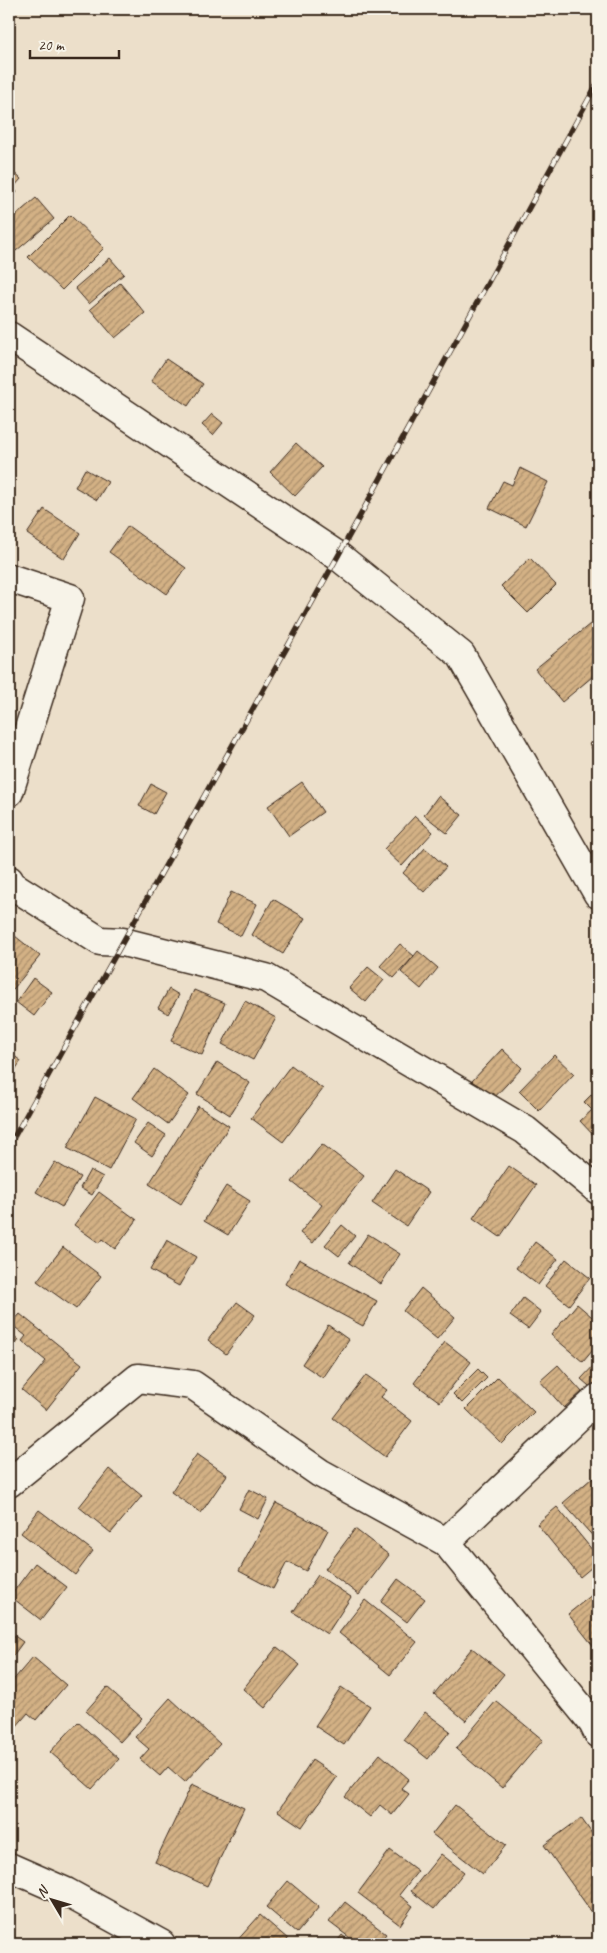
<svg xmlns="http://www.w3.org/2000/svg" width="607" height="1953" font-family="Caveat,sans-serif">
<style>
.building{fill:url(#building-hatch);stroke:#3b2a1e}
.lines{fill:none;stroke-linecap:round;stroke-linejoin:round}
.minor-casing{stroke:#3b2a1e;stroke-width:31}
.minor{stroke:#f7f3e8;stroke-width:28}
.rail-casing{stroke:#3b2a1e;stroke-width:5.5}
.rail{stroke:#f7f3e8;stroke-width:4;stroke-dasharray:11;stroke-linecap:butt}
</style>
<defs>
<pattern id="building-hatch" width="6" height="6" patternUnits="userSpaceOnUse" patternTransform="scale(1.25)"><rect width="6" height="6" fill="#d3b185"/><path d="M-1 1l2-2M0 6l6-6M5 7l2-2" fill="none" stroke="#ac906c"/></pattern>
</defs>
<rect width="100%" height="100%" fill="#ecdfca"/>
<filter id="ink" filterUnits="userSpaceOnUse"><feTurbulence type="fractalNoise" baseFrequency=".02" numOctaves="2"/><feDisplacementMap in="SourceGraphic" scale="10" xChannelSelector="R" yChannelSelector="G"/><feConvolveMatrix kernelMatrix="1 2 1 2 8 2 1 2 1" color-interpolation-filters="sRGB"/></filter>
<g filter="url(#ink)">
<!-- building -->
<g class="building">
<path d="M9,168L21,179L13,188L17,192L9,201Z"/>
<path d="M36,198L54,219L16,251L9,243V221Z"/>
<path d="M70,215L104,248L62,290L28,257Z"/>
<path d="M110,258L124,274L89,304L75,288Z"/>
<path d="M120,283L145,313L115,338L90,309Z"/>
<path d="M166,359L203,384L188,406L151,381Z"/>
<path d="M212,414L223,423L213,435L202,425Z"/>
<path d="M296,443L322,467L295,496L270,472Z"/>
<path d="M520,468L548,482L526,526L489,508L503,481L512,485Z"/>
<path d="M85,469L108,482L97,500L75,487Z"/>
<path d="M44,509L80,533L64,559L27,534Z"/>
<path d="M128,526L186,568L167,594L109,552Z"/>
<path d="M530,558L556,585L528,613L501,586Z"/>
<path d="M590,624L598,634V672L562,702L535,669Z"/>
<path d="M598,737V757L589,744Z"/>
<path d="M302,782L323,812L289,836L268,806Z"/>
<path d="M151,784L166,792L154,814L139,806Z"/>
<path d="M438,796L462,815L447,833L424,815Z"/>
<path d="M415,816L433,832L402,866L384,849Z"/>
<path d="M425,848L446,867L424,892L403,873Z"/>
<path d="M231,892L257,904L241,936L216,924Z"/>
<path d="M273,899L305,918L283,954L252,935Z"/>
<path d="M10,932L40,956L10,993L9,992Z"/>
<path d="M400,944L414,956L394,978L380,966Z"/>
<path d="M418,951L438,968L421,989L401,972Z"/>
<path d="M368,967L384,980L366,1002L349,988Z"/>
<path d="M33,978L52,992L34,1016L16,1002Z"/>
<path d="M169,989L179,995L168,1014L158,1008Z"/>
<path d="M194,990L225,1003L202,1055L171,1041Z"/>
<path d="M245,1001L276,1018L253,1060L222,1044Z"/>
<path d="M502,1049L522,1068L492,1100L472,1081Z"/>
<path d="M9,1052L21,1061L9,1079Z"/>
<path d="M554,1055L574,1074L539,1111L519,1091Z"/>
<path d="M217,1062L250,1083L230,1115L197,1094Z"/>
<path d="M291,1065L323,1089L283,1142L251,1118Z"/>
<path d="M154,1069L189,1095L168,1124L133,1098Z"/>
<path d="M598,1088V1134L595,1137L580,1121L592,1110L584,1102Z"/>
<path d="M95,1097L136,1119L109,1170L67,1148Z"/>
<path d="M198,1106L229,1126L181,1204L149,1184Z"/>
<path d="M148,1123L166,1135L152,1156L134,1143Z"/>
<path d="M322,1144L364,1176L313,1243L300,1233L322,1205L292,1182Z"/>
<path d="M55,1162L80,1177L62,1207L36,1192Z"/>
<path d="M509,1166L536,1185L500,1237L473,1218Z"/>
<path d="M395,1169L429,1192L406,1226L372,1203Z"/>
<path d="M90,1170L103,1177L92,1195L80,1188Z"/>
<path d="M226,1186L250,1201L228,1235L204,1221Z"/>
<path d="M99,1192L137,1220L115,1249L102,1239L99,1243L74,1225Z"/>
<path d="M342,1225L355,1236L339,1256L325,1245Z"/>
<path d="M368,1234L400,1254L381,1284L349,1263Z"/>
<path d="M167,1240L196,1257L179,1286L150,1270Z"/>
<path d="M535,1242L558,1259L538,1285L516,1268Z"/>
<path d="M63,1247L101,1276L76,1309L37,1281Z"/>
<path d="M299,1259L377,1301L363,1326L285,1284Z"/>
<path d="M566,1259L590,1278L569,1305L545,1286Z"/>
<path d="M421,1288L455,1317L437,1339L403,1311Z"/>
<path d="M523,1298L541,1312L528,1329L510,1316Z"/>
<path d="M237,1302L255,1315L226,1354L208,1340Z"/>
<path d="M577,1304L598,1322V1344L583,1362L551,1335Z"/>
<path d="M20,1314L82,1364L46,1410L22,1390L46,1361L22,1341L26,1336L11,1324Z"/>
<path d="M328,1325L349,1340L323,1378L302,1364Z"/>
<path d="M9,1332L19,1340L9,1353Z"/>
<path d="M445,1342L471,1362L440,1402L414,1383Z"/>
<path d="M598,1361V1389L596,1392L581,1379Z"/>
<path d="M558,1365L582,1392L564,1408L540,1381Z"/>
<path d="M478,1369L487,1378L462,1403L453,1394Z"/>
<path d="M366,1375L387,1390L381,1397L412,1421L385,1457L333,1418Z"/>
<path d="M498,1377L534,1412L502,1444L466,1409Z"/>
<path d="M197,1454L227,1475L201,1513L171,1492Z"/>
<path d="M109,1469L142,1496L111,1533L79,1507Z"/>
<path d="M592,1478L598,1485V1542L563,1503Z"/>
<path d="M249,1489L268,1499L258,1519L239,1509Z"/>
<path d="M276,1503L328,1530L306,1571L287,1562L273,1589L239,1571Z"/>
<path d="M557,1507L598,1557V1562L580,1577L537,1524Z"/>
<path d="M39,1510L93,1551L75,1575L21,1533Z"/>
<path d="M355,1529L389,1555L359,1595L325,1569Z"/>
<path d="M35,1563L67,1587L41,1620L10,1596Z"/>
<path d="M318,1575L351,1597L327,1634L293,1612Z"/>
<path d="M398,1579L425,1599L407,1622L381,1602Z"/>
<path d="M598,1590V1652L568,1614Z"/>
<path d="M365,1600L417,1642L390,1675L339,1633Z"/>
<path d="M9,1632L23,1642L9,1661Z"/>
<path d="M277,1647L300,1665L265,1708L243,1689Z"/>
<path d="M472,1648L504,1674L466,1721L434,1694Z"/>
<path d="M33,1657L66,1685L36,1720L28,1713L9,1735V1685Z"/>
<path d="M107,1687L142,1718L120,1742L86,1711Z"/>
<path d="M341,1687L370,1706L344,1745L315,1726Z"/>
<path d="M170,1698L220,1744L185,1782L168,1767L160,1776L140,1759L149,1749L135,1737Z"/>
<path d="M496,1701L543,1740L502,1788L456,1749Z"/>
<path d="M425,1712L450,1731L428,1759L404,1740Z"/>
<path d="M78,1722L119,1759L92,1789L50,1752Z"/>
<path d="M380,1754L409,1779L401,1788L409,1794L392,1815L380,1805L370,1817L345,1797Z"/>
<path d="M312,1760L337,1777L302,1827L278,1811Z"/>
<path d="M192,1784L244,1808L207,1886L155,1862Z"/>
<path d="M455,1805L506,1845L483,1874L432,1834Z"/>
<path d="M581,1818L598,1842V1921L544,1845Z"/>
<path d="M390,1850L418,1871L399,1895L413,1906L400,1925L358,1893Z"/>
<path d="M441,1854L464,1872L434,1909L411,1891Z"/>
<path d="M288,1881L319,1907L297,1933L266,1907Z"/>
<path d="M345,1902L386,1934L378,1944H358L329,1922Z"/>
<path d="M260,1915L288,1939L283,1944H234Z"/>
<path d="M342,1935L353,1944H335Z"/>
</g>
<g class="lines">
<defs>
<g id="minor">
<path d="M9,336L338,556L461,655L598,894"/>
<path d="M9,578L70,598L9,792"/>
<path d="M9,880L12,885L100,941L123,942L266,978L525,1130L598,1190"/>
<path d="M9,1483L138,1378L193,1385L320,1473L446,1542L593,1723L598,1733"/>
<path d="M446,1542L598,1398"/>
<path d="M9,1867L66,1892L161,1944"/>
</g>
</defs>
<!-- minor casing -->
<use href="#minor" class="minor-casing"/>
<!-- minor -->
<use href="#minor" class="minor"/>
<defs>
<path id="rail" d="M9,1146L338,556L598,82"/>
</defs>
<!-- rail casing -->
<use href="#rail" class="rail-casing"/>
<!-- rail -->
<use href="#rail" class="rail"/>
</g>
</g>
<!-- margin -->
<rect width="607" height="1953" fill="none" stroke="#f7f3e8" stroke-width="30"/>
<rect x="15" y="15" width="577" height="1923" fill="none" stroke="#3b2a1e" stroke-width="2" filter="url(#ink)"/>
<!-- north arrow -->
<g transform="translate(52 1900) rotate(308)" stroke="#f7f3e8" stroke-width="4" paint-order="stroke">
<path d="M0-4L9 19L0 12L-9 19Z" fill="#3b2a1e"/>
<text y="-8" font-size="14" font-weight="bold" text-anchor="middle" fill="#3b2a1e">N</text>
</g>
<!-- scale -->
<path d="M30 50v8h89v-8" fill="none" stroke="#3b2a1e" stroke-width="2.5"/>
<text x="38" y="50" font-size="15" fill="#3b2a1e" stroke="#f7f3e8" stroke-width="4" paint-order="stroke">20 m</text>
</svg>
